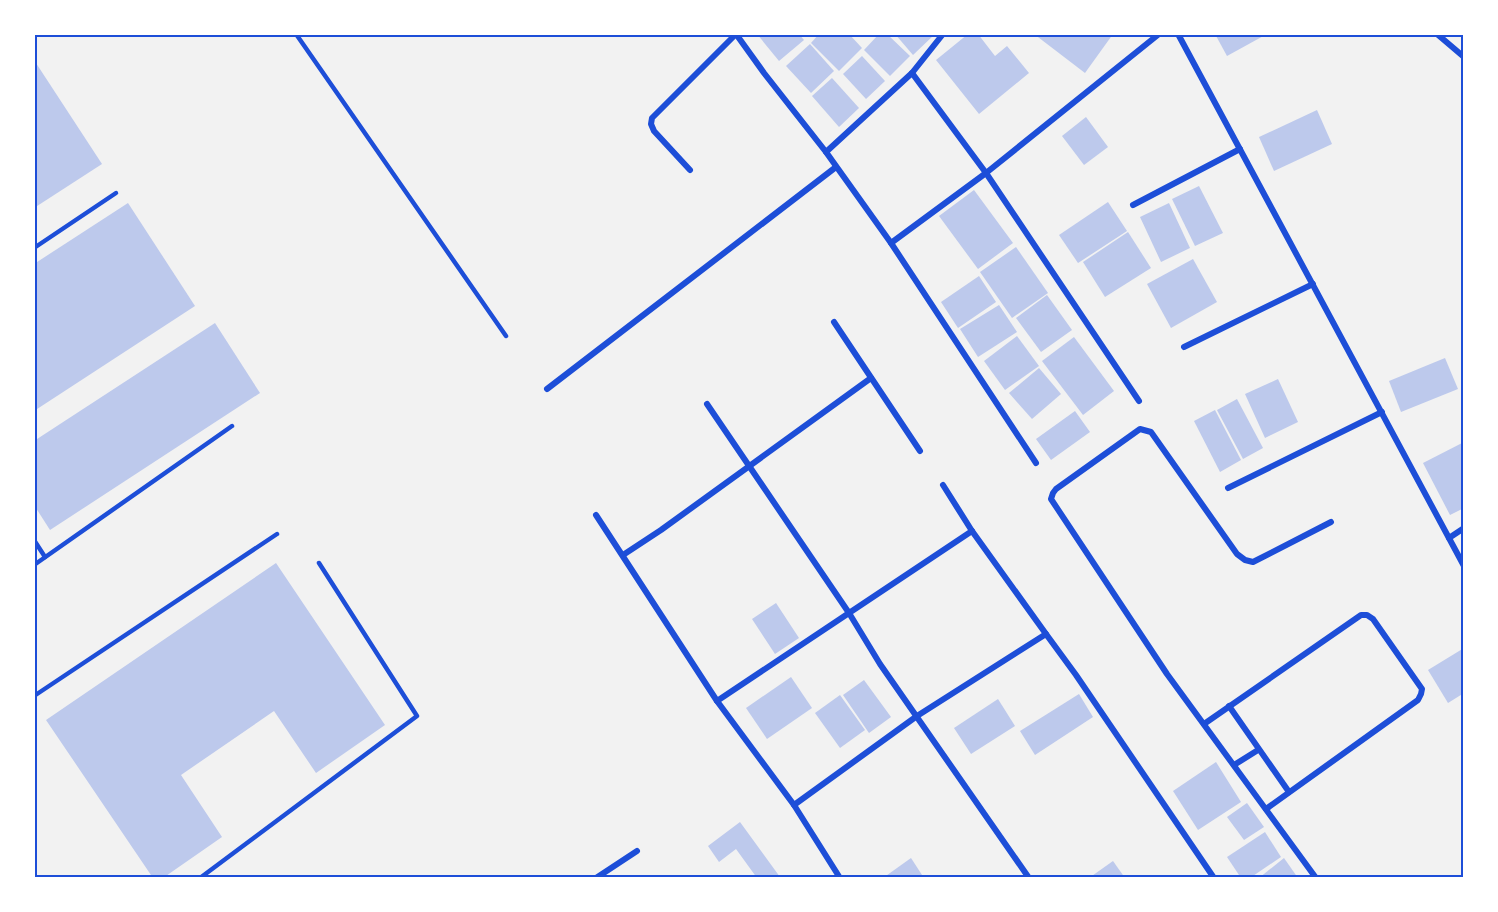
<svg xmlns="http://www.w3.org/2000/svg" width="1498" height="912" font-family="Quicksand,sans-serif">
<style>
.building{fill:#bdc9ec}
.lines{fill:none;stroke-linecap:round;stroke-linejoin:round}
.service{stroke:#1d4ed8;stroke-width:4.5}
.minor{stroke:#1d4ed8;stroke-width:6}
.neatline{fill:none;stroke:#1d4ed8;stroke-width:2}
</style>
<rect width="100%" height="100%" fill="#f2f2f2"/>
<!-- building -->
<g class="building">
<path d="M757,34H799L804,40L779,61Z"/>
<path d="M819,34H849L862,48L839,71L811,43Z"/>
<path d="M879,34H887L910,56L890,76L864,50Z"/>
<path d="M895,34H935L913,55Z"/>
<path d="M968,34H978L995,56L1007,46L1029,73L979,114L936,60Z"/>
<path d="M1034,34H1113L1085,73Z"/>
<path d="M1215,34H1267L1227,56Z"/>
<path d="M810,44L834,71L811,93L786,66Z"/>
<path d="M862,56L885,81L866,99L843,74Z"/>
<path d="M34,60L102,164L34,208Z"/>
<path d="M832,78L859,108L839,127L812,96Z"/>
<path d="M1317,110L1332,144L1274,171L1259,137Z"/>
<path d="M1086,117L1108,147L1084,165L1062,136Z"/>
<path d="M1199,186L1223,233L1195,246L1172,199Z"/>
<path d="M974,190L1013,243L978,269L939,216Z"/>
<path d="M1108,202L1127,231L1078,263L1059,235Z"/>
<path d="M128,203L195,306L34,411V264Z"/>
<path d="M1169,203L1190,248L1161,262L1140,217Z"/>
<path d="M1128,232L1151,268L1105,297L1083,262Z"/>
<path d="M1016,247L1048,293L1012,318L980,272Z"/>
<path d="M1193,259L1217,302L1171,328L1147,284Z"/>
<path d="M979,276L996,302L958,328L941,302Z"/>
<path d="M1047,295L1072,330L1041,352L1016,318Z"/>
<path d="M999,305L1017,332L978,357L960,329Z"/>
<path d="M215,323L260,393L50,530L34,505V441Z"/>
<path d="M1017,336L1039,366L1005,390L984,361Z"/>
<path d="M1074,337L1114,391L1083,415L1042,361Z"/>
<path d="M1445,358L1458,389L1401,412L1389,381Z"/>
<path d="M1039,368L1061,394L1032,419L1009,393Z"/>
<path d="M1278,379L1298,422L1265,438L1245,394Z"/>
<path d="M1237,399L1263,448L1243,459L1217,410Z"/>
<path d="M1215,410L1241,460L1220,472L1194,421Z"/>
<path d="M1075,411L1090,432L1051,460L1036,439Z"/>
<path d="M1464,442V508L1450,515L1423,463Z"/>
<path d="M276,563L385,725L316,773L274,711L181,775L222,837L163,878H153L46,720Z"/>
<path d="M776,603L799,638L775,654L752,619Z"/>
<path d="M1464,648V693L1448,703L1428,670Z"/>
<path d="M791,677L812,708L767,739L746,708Z"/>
<path d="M864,680L891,717L869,733L843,695Z"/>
<path d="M1079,694L1093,717L1035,755L1020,731Z"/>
<path d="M840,695L865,730L840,748L815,713Z"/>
<path d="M998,699L1015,726L971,754L954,728Z"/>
<path d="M1216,762L1241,802L1198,830L1173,791Z"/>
<path d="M1247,803L1264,827L1244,840L1227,817Z"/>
<path d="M740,822L780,877L779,878H757L736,849L719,862L708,846Z"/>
<path d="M1265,832L1281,857L1250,878H1241L1227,857Z"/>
<path d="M911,858L924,878H883Z"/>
<path d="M1284,858L1298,878H1259Z"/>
<path d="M1113,861L1125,878H1089Z"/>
</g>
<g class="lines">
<!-- service -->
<g class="service">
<path d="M296,34L506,336"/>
<path d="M34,248L116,193"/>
<path d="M34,540L45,557"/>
<path d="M34,565L232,426"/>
<path d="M34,696L277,534"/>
<path d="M200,878L417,716L319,563"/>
</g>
<!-- minor -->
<g class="minor">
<path d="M736,34L764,73L826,152L891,243L986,173L1159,34"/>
<path d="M1178,34L1464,566"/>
<path d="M1437,34L1464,57"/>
<path d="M912,73L986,173L1139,401"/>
<path d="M826,152L912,73L943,34"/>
<path d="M690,170L654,131L651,124L652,118L735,35"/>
<path d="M1133,205L1240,149"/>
<path d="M891,243L1036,463"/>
<path d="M834,322L920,451"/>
<path d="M1184,347L1313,284"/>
<path d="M547,389L836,167"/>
<path d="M707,404L849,613L972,531"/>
<path d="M943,485L972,531L1046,634"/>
<path d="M1228,488L1382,412"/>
<path d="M596,515L717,701L794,805L840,878"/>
<path d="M1449,538L1464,528"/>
<path d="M623,555L661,530L871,378"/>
<path d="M717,701L849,613L880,664L1029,878"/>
<path d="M1229,706L1289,792"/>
<path d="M1204,724L1361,615H1367L1373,619L1422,689L1421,694L1418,700L1266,809"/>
<path d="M1234,765L1258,750"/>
<path d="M794,805L917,716L1046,634L1076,675L1214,878"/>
<path d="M596,878L637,851"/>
<path d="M1316,878L1167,674L1051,499L1053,493L1056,489L1140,429L1151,432L1237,554L1245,560L1253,562L1331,522"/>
</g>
</g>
<!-- border -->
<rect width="1498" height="912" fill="none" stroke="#ffffff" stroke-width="72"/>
<rect x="36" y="36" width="1426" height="840" class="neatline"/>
</svg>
